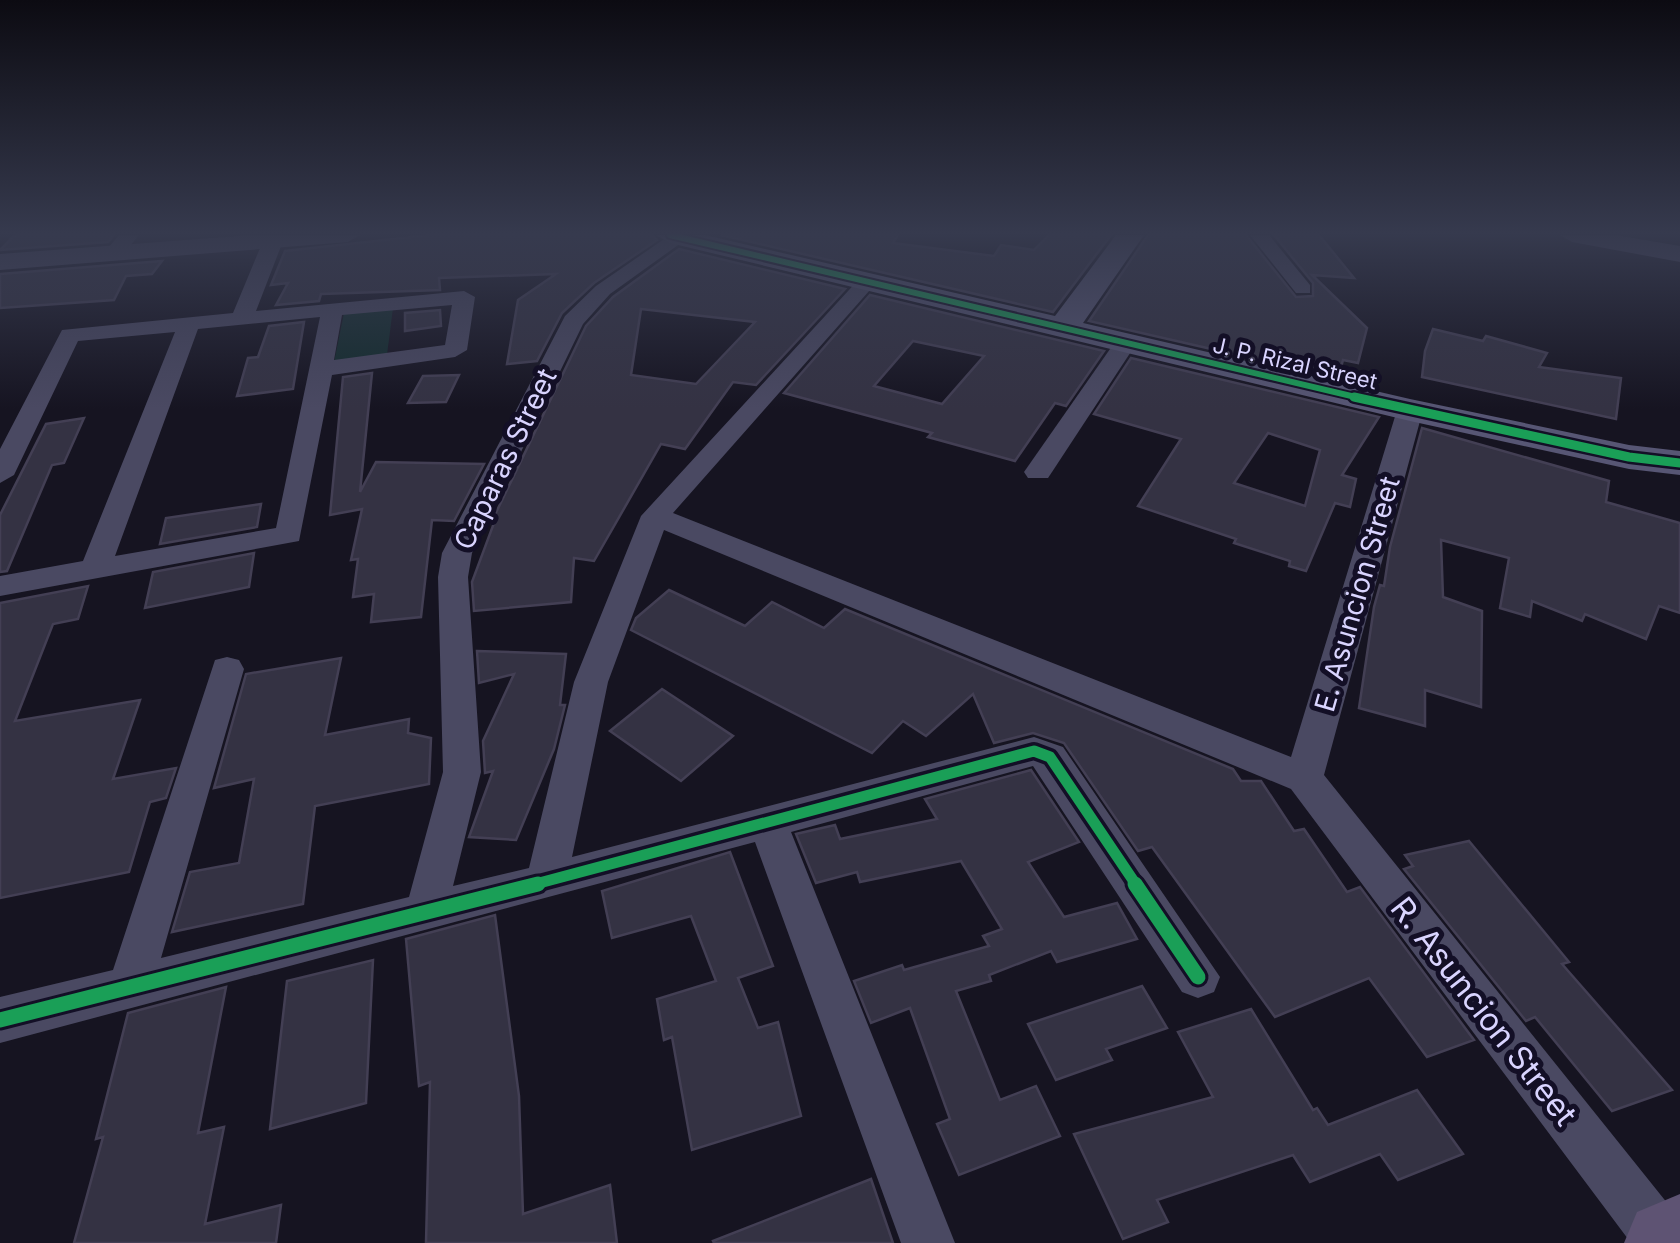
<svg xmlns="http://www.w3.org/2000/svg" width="1680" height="1243" font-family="Inter,sans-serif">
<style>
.green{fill:#132c2d}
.building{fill:#343243;stroke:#433f54;stroke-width:2.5;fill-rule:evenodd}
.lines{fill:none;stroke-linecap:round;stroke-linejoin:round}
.minor{fill:#4a4962;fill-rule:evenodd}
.tertiary{fill:#4a4962;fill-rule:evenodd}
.secondary{fill:#575674;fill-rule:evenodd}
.primary{fill:#5e5373;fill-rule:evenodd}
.cycleway-far3-casing{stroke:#130f26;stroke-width:10}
.cycleway-far2-casing{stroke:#130f26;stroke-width:14}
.cycleway-far1-casing{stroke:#130f26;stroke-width:18}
.cycleway-casing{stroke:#130f26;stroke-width:21}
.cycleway-far3{stroke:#1a9f57;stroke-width:6}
.cycleway-far2{stroke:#1a9f57;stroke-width:9}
.cycleway-far1{stroke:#1a9f57;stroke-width:11}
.cycleway{stroke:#1a9f57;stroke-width:15}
.labels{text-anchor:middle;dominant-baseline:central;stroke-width:10;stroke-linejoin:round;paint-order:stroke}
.far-street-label{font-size:22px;fill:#d9d4ff;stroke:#130f26}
.street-label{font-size:28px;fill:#d9d4ff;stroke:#130f26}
.near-street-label{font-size:32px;fill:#d9d4ff;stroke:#130f26}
</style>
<rect width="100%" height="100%" fill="#161421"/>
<!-- green -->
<path class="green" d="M393,308L387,355L334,362L344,313Z"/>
<!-- building -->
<g class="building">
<path d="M20,235H114L108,242L0,250L14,236Z"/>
<path d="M430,235H652L657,240L594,283L562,313L537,361L507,364L518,300L556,274L439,278L440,290L321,294L319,301L276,305L288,283L271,285L285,251Z"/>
<path d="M721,235H898L893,243L994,256L1001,245L1034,250L1049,235H1111L1053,312Z"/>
<path d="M1148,235H1246L1296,297L1313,296V283L1274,235H1319L1354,278L1312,275L1367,328L1358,363L1343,360L1338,378L1089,321Z"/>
<path d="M679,249L845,289L756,385L733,382L685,449L661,444L594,561L574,558L571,602L474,611L472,582L494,523H491L586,326L613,297ZM641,309L755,322L696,384L631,375Z"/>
<path d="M162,261L152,274L126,276L114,300L0,308V274Z"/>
<path d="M870,295L1104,351L1066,406L1055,403L1015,461L928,437L932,433L784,393ZM913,341L984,356L942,404L874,386Z"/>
<path d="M440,310L441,326L405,331V313Z"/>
<path d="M304,322L293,389L237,396L248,358L258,357L269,326Z"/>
<path d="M1433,329L1483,341L1486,336L1547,353L1539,367L1621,378L1616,419L1422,377L1425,351Z"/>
<path d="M1131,358L1379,417L1342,475L1356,479L1350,507L1335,503L1306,571L1289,566L1290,561L1234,543L1236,539L1138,506L1181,439L1094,414ZM1268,433L1320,450L1305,506L1234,483Z"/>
<path d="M372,373L360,492L376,462L484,464L454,521L432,520L421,617L371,622L374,594L353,597L358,559L351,560L362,509L330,515L343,377Z"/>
<path d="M459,375L446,402L408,403L423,376Z"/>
<path d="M84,418L64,463L52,465L7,571L0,572V515L46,424Z"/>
<path d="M1422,428L1609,481L1606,502L1680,523V613L1659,606L1646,639L1585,614L1582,621L1532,601L1530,617L1500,608L1509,558L1441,540L1443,597L1482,611L1481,707L1425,690V726L1359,708L1374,607L1380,585L1384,586L1390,547Z"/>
<path d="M261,504L257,527L160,544L166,518Z"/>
<path d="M254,553L249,587L145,608L153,572Z"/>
<path d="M88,586L78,619L53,624L15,721L140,700L113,779L176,768L166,798L150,802L129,872L0,898V603Z"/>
<path d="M669,590L745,626L772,602L824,628L845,609L1233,769L1241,781H1261L1294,831L1304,829L1347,892L1360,887L1474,1040L1427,1057L1369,978L1275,1017L1152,847L1138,851L1064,743L1033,733L994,743L973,694L926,736L903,721L872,753L631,630L636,618Z"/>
<path d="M477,651L566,654L560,705H565L554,749L516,840L469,837L493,771L485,773L483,741L514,674L479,683Z"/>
<path d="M341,658L325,735L409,719L408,733L431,738L429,784L315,806L303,904L172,932L190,872L239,863L254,779L214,788L246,674Z"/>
<path d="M662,689L733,736L681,781L610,731Z"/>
<path d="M1031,770L1079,842L1028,862L1064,917L1117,903L1137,939L1057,962L1051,951L989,975L991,981L956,991L1000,1100L1036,1086L1060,1136L959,1175L937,1124L950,1119L910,1008L871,1023L854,981L902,965L904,970L989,946L983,936L1002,929L961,861L860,882L857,872L816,883L796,834L835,825L840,839L937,819L925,799Z"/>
<path d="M1469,841L1569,962L1562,964L1672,1090L1612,1111L1535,1017L1526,1021L1404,869L1413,866L1405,855Z"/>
<path d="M730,852L773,966L738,978L758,1028L778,1022L801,1116L692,1150L672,1037L664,1040L657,999L716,981L691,916L612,938L602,891Z"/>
<path d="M495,915L519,1096L523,1214L610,1185L617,1243H426L430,1082L419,1086L406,939Z"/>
<path d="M373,960L366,1103L270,1129L287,981Z"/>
<path d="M1142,986L1167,1028L1106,1049L1112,1060L1056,1080L1028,1024Z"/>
<path d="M226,987L198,1133L224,1127L205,1224L281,1205L276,1243H74L103,1137L96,1139L128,1013Z"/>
<path d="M1251,1009L1313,1110L1317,1108L1328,1125L1417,1090L1463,1154L1398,1180L1380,1154L1310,1182L1293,1155L1157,1200L1168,1222L1123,1239L1074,1134L1213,1097L1178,1032Z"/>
<path d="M871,1179L893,1243H714L713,1241Z"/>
</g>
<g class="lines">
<!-- minor -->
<g class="minor">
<path d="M119,235H139L121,257H107L104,253Z"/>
<path d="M273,235L283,241L256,311L464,291L475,297L467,350L455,357L332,375L299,541L0,596V576L83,561L175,332L78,341L14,475L0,483V449L62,330L233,313L263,241ZM452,305L445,345L334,360L342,315ZM320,317L276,528L115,556L198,329Z"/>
<path d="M670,235H692L610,294L583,324L472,553L468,577L481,772L453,886L529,868L574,682L641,516L860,278L867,276L877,282L673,513L1291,757L1397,410L1410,402L1419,405L1423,410L1324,775L1680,1219V1243H1631L1291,789L664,530L608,682L572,857L1034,737L1063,747L1220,977L1214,992L1198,998L1182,992L1033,766L791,832L955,1243H901L755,842L0,1043V997L113,970L215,660L227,657L239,660L244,669L161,958L409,897L443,772L438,577L442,553L565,316L596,286Z"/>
<path d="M1250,235H1269L1310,285V293H1296Z"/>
<path d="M1125,337L1136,344L1052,472L1048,478H1028L1024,472L1117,339Z"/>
</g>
<!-- tertiary -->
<g class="tertiary">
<path d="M252,235H360L348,242L0,270V254Z"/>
<path d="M1560,235H1615L1680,246V262L1572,242Z"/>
</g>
<!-- secondary -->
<path class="secondary" d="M656,235H705L1055,316L1116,235H1144L1083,323L1410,399L1629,445L1680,451V475L1629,469L1410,421L670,243Z"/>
<!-- primary -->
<path class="primary" d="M1680,1194V1243H1624L1637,1212Z"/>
<defs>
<path id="cycleway-far3" d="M670,235L1364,399"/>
<path id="cycleway-far2" d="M1354,397L1629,457L1680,463"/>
<path id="cycleway-far1" d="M528,886L1034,751L1050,757L1137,886"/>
<g id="cycleway">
<path d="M1135,884L1198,977"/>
<path d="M0,1020L538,884"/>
</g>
</defs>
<!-- cycleway-far3 casing -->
<use href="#cycleway-far3" class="cycleway-far3-casing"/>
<!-- cycleway-far2 casing -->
<use href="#cycleway-far2" class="cycleway-far2-casing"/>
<!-- cycleway-far1 casing -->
<use href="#cycleway-far1" class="cycleway-far1-casing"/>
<!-- cycleway casing -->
<use href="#cycleway" class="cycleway-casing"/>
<!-- cycleway-far3 -->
<use href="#cycleway-far3" class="cycleway-far3"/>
<!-- cycleway-far2 -->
<use href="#cycleway-far2" class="cycleway-far2"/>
<!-- cycleway-far1 -->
<use href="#cycleway-far1" class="cycleway-far1"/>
<!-- cycleway -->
<use href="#cycleway" class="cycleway"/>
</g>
<!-- sky -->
<linearGradient id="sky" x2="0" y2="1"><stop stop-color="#0c0b12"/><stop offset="0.57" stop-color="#363a4e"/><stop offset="1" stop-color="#363a4e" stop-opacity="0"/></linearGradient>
<rect width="1680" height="409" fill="url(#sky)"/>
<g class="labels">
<!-- far-street labels -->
<g class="far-street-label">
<text transform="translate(1295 363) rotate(13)">J. P. Rizal Street</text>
</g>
<!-- street labels -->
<g class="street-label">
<text transform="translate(505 459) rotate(-64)">Caparas Street</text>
<text transform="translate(1357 594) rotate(-74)">E. Asuncion Street</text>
</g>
<!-- near-street labels -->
<g class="near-street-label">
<text transform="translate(1484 1011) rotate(52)">R. Asuncion Street</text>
</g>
</g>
</svg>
